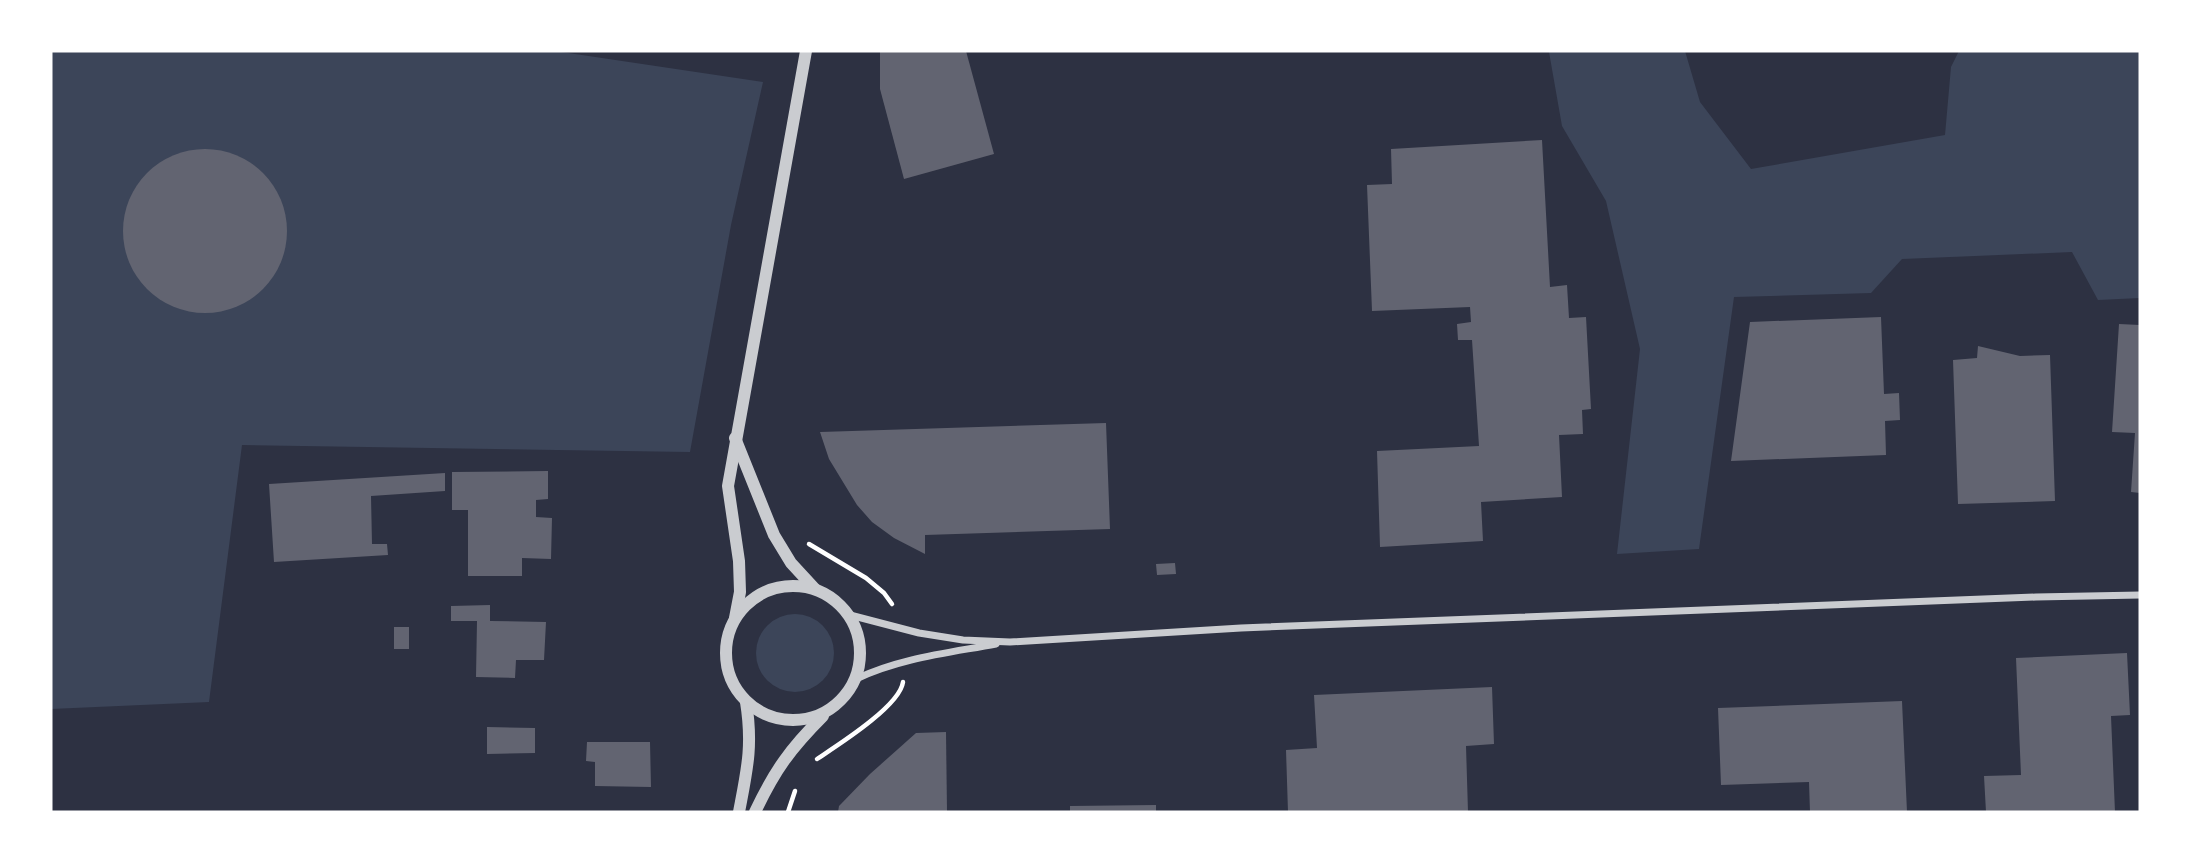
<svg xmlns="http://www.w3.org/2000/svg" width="2191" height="863" font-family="Jost,sans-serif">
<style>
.green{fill:#3c4559}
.building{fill:#626471}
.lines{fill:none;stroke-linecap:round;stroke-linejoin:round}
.path{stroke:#fff;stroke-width:4.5}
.minor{stroke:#caccd0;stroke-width:7}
.tertiary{stroke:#caccd0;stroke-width:12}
</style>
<rect width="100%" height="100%" fill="#2d3142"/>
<!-- green -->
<g class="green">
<path d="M51,51H555L763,82L731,225L690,452L242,445L209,702L51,709Z"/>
<path d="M1685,51L1700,102L1751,169L1945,135L1951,67L1959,51H2140V298L2098,300L2072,252L1902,259L1871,293L1734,297L1699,549L1617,554L1640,349L1606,201L1562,126L1549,52Z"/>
<circle cx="795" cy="653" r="39"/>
</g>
<!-- building -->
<g class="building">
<path d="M880,51H966L994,154L904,179L880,89Z"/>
<path d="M1542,140L1550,287L1567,285L1569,318L1586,317L1591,409L1582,410L1583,434L1559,435L1562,497L1481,502L1483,541L1380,547L1377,451L1479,446L1472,340H1458L1457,324L1471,322L1470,307L1372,311L1367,185L1392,184L1391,149Z"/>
<circle cx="205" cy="231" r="82"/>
<path d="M1881,317L1884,394L1899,393L1900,420L1885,421L1886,455L1731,461L1750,322Z"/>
<path d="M2119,324L2140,325V493L2131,492L2135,433L2112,432Z"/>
<path d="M1978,346L2020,356L2050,355L2055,501L1958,504L1953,360L1977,358Z"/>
<path d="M1106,423L1110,529L925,535V554L894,538L872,522L857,505L829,459L820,432Z"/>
<path d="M548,471V499L536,500V517L552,518L551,559L522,558V576H468V510H452V472Z"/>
<path d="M445,473V491L371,496L372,544H387L388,555L274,562L269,484Z"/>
<path d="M1175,563L1176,574L1157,575L1156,564Z"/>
<path d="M490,605V621L546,622L544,660H516L515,678L476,677L477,621H451V606Z"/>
<rect x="394" y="627" width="15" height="22"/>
<path d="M2127,653L2130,715L2111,716L2115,812H1986L1984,776L2021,775L2016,658Z"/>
<path d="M1492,687L1494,744L1466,746L1468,812H1288L1286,750L1317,748L1314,695Z"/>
<path d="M1902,701L1907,812H1810L1809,782L1721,785L1718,708Z"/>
<path d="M487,727L535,728V753L487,754Z"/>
<path d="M946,732L947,812H838L839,806L870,774L916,733Z"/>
<path d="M587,742H650L651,787L595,786V762L586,761Z"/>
<path d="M1156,805V812H1070V806Z"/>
</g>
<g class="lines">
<!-- path -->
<g class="path">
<path d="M809,544L866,578L884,593L892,604"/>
<path d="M817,759C838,745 900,706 903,682"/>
<path d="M788,812L795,791"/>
</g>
<!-- minor -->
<g class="minor">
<path d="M850,615L919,633L963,640L1010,642L1241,628L2036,597L2140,595"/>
<path d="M856,679C900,658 948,653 996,644"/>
</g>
<!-- tertiary -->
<g class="tertiary">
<path d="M735,438L774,535L791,563L815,589"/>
<circle cx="793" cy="653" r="67"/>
<path d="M735,618L740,592L739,561L728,486L806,51"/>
<path d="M739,812C747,770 753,746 746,702"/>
<path d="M755,812C775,770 790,749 823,716"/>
</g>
</g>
<!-- border -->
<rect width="2191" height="863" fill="none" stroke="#ffffff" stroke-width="105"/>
</svg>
